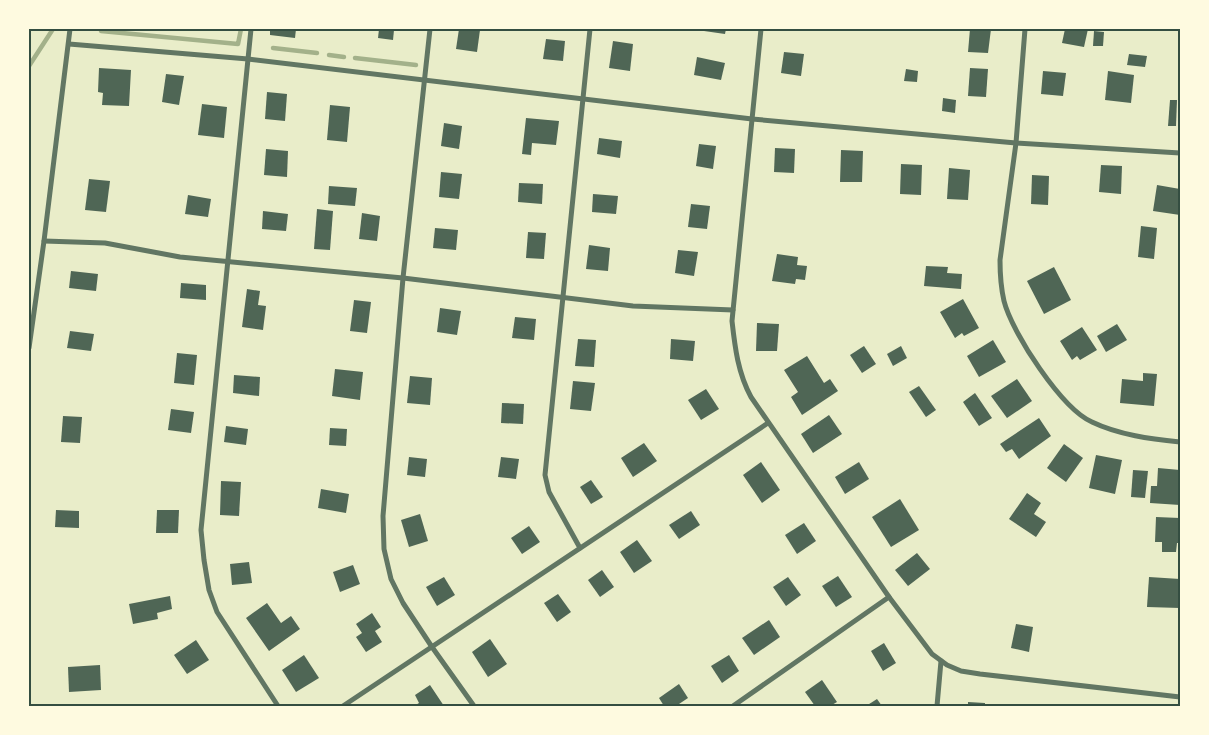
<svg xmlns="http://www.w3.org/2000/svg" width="1209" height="735" font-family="Manrope,sans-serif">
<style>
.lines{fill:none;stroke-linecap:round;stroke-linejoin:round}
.stream{stroke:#a3b18a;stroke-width:4.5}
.building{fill:#4f6655}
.minor{stroke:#617663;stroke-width:5}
.neatline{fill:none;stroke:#344e41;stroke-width:2}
</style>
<rect width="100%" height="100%" fill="#e9edc9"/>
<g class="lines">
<!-- stream -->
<g class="stream">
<path d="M101,29V31L238,44L241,29"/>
<path d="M273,48L317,53"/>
<path d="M329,55L344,57"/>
<path d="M355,58L416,65"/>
<path d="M29,66L53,29"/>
</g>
</g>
<!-- building -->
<g class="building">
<path d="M270,29H296L295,38L270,35Z"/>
<path d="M379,29L394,30L393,40L378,38Z"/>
<path d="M459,29L480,30L477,52L456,49Z"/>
<path d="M705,29H726L725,34L704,31Z"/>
<path d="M970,29H991L988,53L968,52Z"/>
<path d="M1065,29H1088L1084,47L1062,43Z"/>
<path d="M1094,31L1104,32L1103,46H1093Z"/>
<path d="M546,39L565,41L563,61L543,59Z"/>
<path d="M613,41L633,44L630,71L609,68Z"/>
<path d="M784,52L804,54L801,76L781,73Z"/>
<path d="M1129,54L1147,56L1145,67L1127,65Z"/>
<path d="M697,57L725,63L721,80L694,75Z"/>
<path d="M99,68L131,70L129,106L102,105L103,93L98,92Z"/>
<path d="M970,68L988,69L986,97L968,96Z"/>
<path d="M906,69L918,71L917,82L904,81Z"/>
<path d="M1043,71L1066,73L1063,96L1041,94Z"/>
<path d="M1108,71L1134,75L1131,103L1105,100Z"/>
<path d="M166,74L184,76L179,105L162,102Z"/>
<path d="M267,92L287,94L285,121L265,119Z"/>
<path d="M943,98L956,100L955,113L942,111Z"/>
<path d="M1170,100H1177L1176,126H1168Z"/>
<path d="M202,104L227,107L224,138L198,135Z"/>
<path d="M330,105L350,107L347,142L327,140Z"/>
<path d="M526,118L559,121L556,145L532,143L531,155L522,154Z"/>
<path d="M444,123L462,126L459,149L441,146Z"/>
<path d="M599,138L622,141L620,158L597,154Z"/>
<path d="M699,144L716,146L713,169L696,166Z"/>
<path d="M775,148L795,149L794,173L774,172Z"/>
<path d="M266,149L288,151L287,177L264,175Z"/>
<path d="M841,150L863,151L862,182H840Z"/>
<path d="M901,164L922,165L921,195L900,194Z"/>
<path d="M1101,165L1122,166L1121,194L1099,192Z"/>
<path d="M949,168L970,170L968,200L947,199Z"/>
<path d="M441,172L462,174L459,199L439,197Z"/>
<path d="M1032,175L1049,176L1048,205L1031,204Z"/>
<path d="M89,179L110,181L106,212L85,210Z"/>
<path d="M519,183L543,184L542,204L518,202Z"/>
<path d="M1157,185L1180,189V215L1153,211Z"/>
<path d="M329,186L357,188L355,206L328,204Z"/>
<path d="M593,194L618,196L616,214L592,212Z"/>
<path d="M188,195L211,199L208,217L185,214Z"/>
<path d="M691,204L710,206L707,229L688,227Z"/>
<path d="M317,209L333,211L330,250L314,249Z"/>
<path d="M263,211L288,214L286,231L262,229Z"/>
<path d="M362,213L380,216L377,241L359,239Z"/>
<path d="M1141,226L1157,228L1154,259L1138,257Z"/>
<path d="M435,228L458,230L456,250L433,248Z"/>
<path d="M528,232L546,233L544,259L526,258Z"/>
<path d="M589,245L610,248L608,271L586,269Z"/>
<path d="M678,250L698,252L694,276L675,273Z"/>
<path d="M777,254L798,257L797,265L807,266L805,280L796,279L795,284L772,281Z"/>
<path d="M926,266L948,267L947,273L962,274L961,289L924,286Z"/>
<path d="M1054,267L1071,300L1044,314L1027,281Z"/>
<path d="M71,271L98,274L96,291L69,288Z"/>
<path d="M181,283L206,285V300L180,298Z"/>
<path d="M247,289L260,291L258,305L266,306L263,330L242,327Z"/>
<path d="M963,299L979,328L964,336L962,333L955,338L940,312Z"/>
<path d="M354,300L371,302L367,333L350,331Z"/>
<path d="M440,308L461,311L457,335L437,332Z"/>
<path d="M515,317L536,319L534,340L512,338Z"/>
<path d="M757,323L779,324L777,351H756Z"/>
<path d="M1117,324L1127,340L1106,352L1097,336Z"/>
<path d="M1082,327L1097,350L1080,360L1077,356L1072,360L1060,341Z"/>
<path d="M70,331L94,334L91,351L67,348Z"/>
<path d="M578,339L596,340L594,367L575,366Z"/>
<path d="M671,339L695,341L693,361L670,359Z"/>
<path d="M993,340L1006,362L979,377L967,356Z"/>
<path d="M864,346L876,364L862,373L850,355Z"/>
<path d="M901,346L907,358L893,366L887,354Z"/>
<path d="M177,353L197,355L194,385L174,383Z"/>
<path d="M807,356L824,383L830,379L838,391L802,415L791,397L798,392L784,370Z"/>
<path d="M335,369L363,372L360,400L332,396Z"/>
<path d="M1143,373L1157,374L1154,406L1120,403L1122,379L1143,381Z"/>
<path d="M234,375L260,377L259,396L233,393Z"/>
<path d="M410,376L432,378L430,405L407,403Z"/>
<path d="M1017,379L1032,401L1007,418L991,396Z"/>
<path d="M573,381L595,383L591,411L570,409Z"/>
<path d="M919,386L936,410L926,417L909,392Z"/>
<path d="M706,389L719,409L701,420L688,400Z"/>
<path d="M975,393L992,418L979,426L963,402Z"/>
<path d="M502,403L524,404L523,424L501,423Z"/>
<path d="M171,409L194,412L191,433L168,430Z"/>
<path d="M829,415L842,434L813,453L801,434Z"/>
<path d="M63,416L82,417L80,443L61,442Z"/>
<path d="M1039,418L1051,436L1019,459L1012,449L1006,452L1000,444Z"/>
<path d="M226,426L248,429L246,445L224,442Z"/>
<path d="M330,428L347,429L346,446L329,445Z"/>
<path d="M644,443L657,461L633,477L621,458Z"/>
<path d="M1064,444L1083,458L1066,482L1047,468Z"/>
<path d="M1096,455L1122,460L1115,494L1089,488Z"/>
<path d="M409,457L427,459L425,477L407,475Z"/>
<path d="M501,457L519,459L516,479L498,477Z"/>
<path d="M761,462L780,490L762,503L743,475Z"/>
<path d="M859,462L869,479L845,494L835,477Z"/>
<path d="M1158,468L1180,470V505L1150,503L1151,486H1157Z"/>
<path d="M1133,470L1148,471L1145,498L1131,497Z"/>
<path d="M591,480L603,497L591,504L580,487Z"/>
<path d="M221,481L241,482L239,516L220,515Z"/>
<path d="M321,489L349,494L346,513L318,508Z"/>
<path d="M1027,493L1041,503L1034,514L1046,522L1036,537L1009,519Z"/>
<path d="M900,499L919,530L891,547L872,517Z"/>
<path d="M56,510L79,511V528L55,527Z"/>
<path d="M157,510H179L178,533H156Z"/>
<path d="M691,511L700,525L679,539L669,525Z"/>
<path d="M420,514L428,541L409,547L401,520Z"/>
<path d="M1156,517L1180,518V543H1177L1176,552H1162V542H1155Z"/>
<path d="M804,523L816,541L797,554L785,535Z"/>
<path d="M529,526L540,542L522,554L511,538Z"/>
<path d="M637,540L652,561L634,573L620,552Z"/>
<path d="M917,553L930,569L908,586L895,570Z"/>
<path d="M249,562L252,583L232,585L230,564Z"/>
<path d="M353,565L360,584L340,592L333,572Z"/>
<path d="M602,570L614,587L600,597L588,580Z"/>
<path d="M838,576L852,597L836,607L822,586Z"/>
<path d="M444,577L455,595L437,606L426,587Z"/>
<path d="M788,577L801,595L786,606L773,587Z"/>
<path d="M1149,577L1180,579V608L1147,607Z"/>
<path d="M558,594L571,612L557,622L544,603Z"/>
<path d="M170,596L172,609L157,613L158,619L133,624L129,604Z"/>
<path d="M267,603L281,623L291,616L300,629L269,651L246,618Z"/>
<path d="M372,613L381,627L375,631L382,642L366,652L356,637L362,633L356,624Z"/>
<path d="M769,620L780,637L754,655L742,638Z"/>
<path d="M1016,624L1033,627L1029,652L1011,648Z"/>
<path d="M490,639L507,664L488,677L472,652Z"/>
<path d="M196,640L209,660L187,674L174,655Z"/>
<path d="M884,643L896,663L883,671L871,651Z"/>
<path d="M304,655L319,678L296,692L282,670Z"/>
<path d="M729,655L739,671L722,683L711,666Z"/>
<path d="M100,665L101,690L69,692L68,667Z"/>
<path d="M822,680L837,702L830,706H815L805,692Z"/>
<path d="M679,684L688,698L676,706H664L659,698Z"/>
<path d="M430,685L444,706H414L419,703L415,695Z"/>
<path d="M877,699L882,706H866Z"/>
<path d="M968,702L985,703V706H968Z"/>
</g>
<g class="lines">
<!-- minor -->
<g class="minor">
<path d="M251,29L201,530L204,560L209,590L217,612L278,706"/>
<path d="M430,29L403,278L383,516L384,549L391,579L403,603L432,647L474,706"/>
<path d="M761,29L732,321C735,348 738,373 751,397L889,597L932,654L947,665L961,671L980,674L1180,697"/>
<path d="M1025,29L1016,143L1000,260C1000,274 1001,288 1004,301C1012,333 1062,409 1092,422C1119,435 1151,439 1180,442"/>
<path d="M69,44L248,59L752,119L1016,143L1180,153"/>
<path d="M44,241L105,243L180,257L403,278L633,306L733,310"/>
<path d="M29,348L44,241L70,29"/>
<path d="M580,548L549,492L545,475L590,29"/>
<path d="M343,706L768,423"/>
<path d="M733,706L889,597"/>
<path d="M937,706L941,661"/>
</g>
</g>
<!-- border -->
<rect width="1209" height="735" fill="none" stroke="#fefae0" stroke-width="60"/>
<rect x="30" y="30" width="1149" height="675" class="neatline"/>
</svg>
